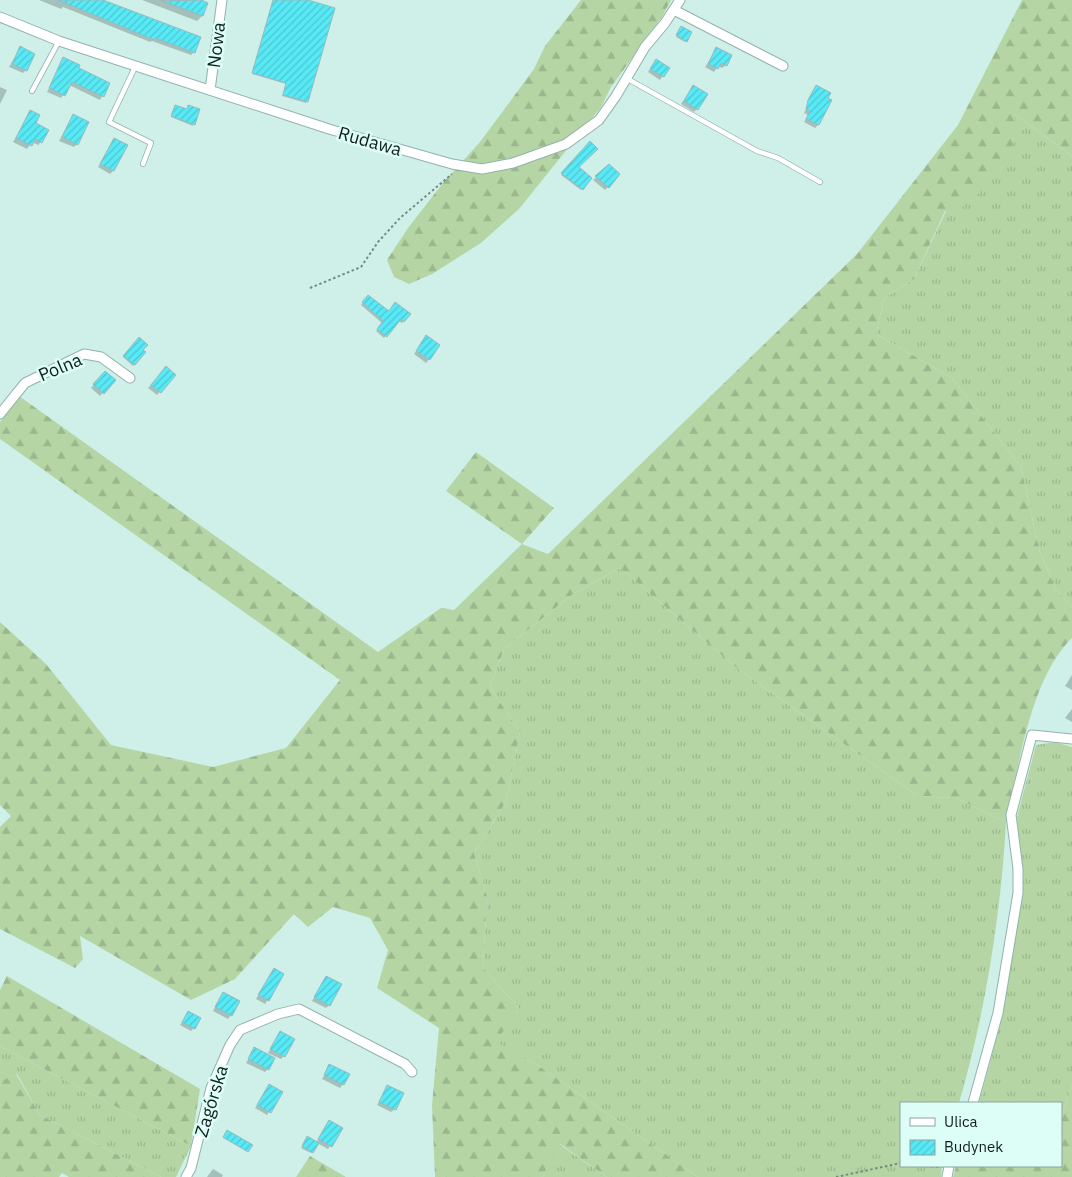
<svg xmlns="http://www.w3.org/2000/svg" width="1072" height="1177" font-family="'IBM Plex Sans',sans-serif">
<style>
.grass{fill:url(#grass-tufts)}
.forest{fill:url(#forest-firs)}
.shadow{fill:#0003}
.building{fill:url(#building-hatch);stroke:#99babd}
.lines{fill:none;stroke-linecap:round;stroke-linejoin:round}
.lane-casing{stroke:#92b2ab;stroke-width:6}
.street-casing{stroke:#92b2ab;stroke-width:11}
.path{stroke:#738a85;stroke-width:2;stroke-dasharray:2.5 2.5;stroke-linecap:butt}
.lane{stroke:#fff;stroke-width:4.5}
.street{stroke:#fff;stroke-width:9}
.labels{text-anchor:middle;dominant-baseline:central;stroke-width:5;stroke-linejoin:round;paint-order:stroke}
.street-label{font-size:18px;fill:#111d1b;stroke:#dcfef6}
</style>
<defs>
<pattern id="grass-tufts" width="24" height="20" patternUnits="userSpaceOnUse" patternTransform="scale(1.25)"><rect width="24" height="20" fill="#b5d6a4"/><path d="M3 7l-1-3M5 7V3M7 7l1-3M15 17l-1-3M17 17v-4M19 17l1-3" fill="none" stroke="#9bb78d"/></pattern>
<pattern id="forest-firs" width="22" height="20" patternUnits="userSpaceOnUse" patternTransform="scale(1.25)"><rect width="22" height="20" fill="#b5d6a4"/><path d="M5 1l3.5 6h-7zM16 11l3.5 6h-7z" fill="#9bb78d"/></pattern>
<pattern id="building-hatch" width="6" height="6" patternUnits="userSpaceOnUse" patternTransform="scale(1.25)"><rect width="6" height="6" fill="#57e9f5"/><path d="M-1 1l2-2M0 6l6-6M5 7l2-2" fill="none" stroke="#4bc7d1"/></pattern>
</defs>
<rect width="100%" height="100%" fill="#cff0e9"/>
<!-- grass -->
<g class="grass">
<path d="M1015,114L1072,156V607L1056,589L1040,553L1021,467L952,378L876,334L884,298L914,279L946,211Z"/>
<path d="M620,568L738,669L918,796L956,798L1006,822C1001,915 985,1014 959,1103H901V1166H942L941,1177H698L536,1064L495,1042L519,1008L483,968L487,896L474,853L506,802L520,732L490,687L504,649L573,594Z"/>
<path d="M1055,742L1072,747V1085L1063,1112L1061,1113V1103H979L1003,1014L1022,887L1017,817L1036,745Z"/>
<path d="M0,1046L191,1146L176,1177H161L40,1115L17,1074L0,1082Z"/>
<path d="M559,1144L607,1177H542Z"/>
</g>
<!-- forest -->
<g class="forest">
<path d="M581,0H671L662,17L611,87L601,107L519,209L481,243L432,274L409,284L394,277L387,260L408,228L443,183L480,142L534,69L545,46Z"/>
<path d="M1022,0H1072V156L1015,114V142L980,192L953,215L945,211L914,279L884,298L876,334L952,378L1021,467L1040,553L1056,589L1072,607V638C1030,679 1019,766 1006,822L956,798L918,796L738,669L620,568L573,594L504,649L490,687L520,732L506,802L474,853L487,896L483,968L519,1008L496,1042L536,1064L698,1177H607L560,1144L542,1177H435L432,1105L439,1028L377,988L388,950L370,918L333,907L308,927L294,914L235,979L191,1000L80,936L83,959L75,968L0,929V827L11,816L0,805V622L46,664L111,745L213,767L286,748L340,680L0,439V422L19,396L378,652L441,608L454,610L522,544L446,491L476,452L554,508L522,544L548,554L857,254L958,125Z"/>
<path d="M7,976L200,1089L191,1146L0,1046V990Z"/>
<path d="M16,1074L40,1115L161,1177H69L62,1173L59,1177H0V1082Z"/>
<path d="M1072,1085V1177H953L956,1166H1061V1113L1063,1112Z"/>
<path d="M310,1156L346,1177H296Z"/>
</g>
<!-- shadow -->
<g class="shadow">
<path d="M39,0H101L194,52L191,55L152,41L150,42L63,7L61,9Z"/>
<path d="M142,0H198L207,3L202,16L197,21Z"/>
<path d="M273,0H294L306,103L282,96L286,84L252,74Z"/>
<path d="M680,29L686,41L685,42L676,37Z"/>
<path d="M20,48L26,70L23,73L9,67Z"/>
<path d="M717,49L726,65L722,68L718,66L714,72L705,67Z"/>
<path d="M64,58L77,68L109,84L100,100L69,85L61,98L47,92Z"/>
<path d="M653,64L668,68L660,80L648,72Z"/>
<path d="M693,86L697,109L694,112L681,104Z"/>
<path d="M0,87L7,90L0,104Z"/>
<path d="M816,87L818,125L815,128L804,122L808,115L804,113Z"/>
<path d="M175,106L187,110L193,126L171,117Z"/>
<path d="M31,111L41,142L38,145L32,142L27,149L13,142Z"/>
<path d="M73,115L77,144L74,147L59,141Z"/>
<path d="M114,139L113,171L110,174L98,167Z"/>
<path d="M590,143L577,168L590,178L581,190L561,175Z"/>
<path d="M609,166L608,187L605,190L593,180Z"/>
<path d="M368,296L388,312L409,314L402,323L398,321L384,338L376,331L382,323L361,305Z"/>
<path d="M426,337L429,359L426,363L414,354Z"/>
<path d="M139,339L144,353L133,366L123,357Z"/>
<path d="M163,371L174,375L157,395L148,388Z"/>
<path d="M105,372L114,380L100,396L91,388Z"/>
<path d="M1072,675V690L1065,686Z"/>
<path d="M1072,709V722L1065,718Z"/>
<path d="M274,970L283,975L265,1004L256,999Z"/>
<path d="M326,977L329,1005L326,1008L312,1001Z"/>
<path d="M220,997L231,1015L228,1019L213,1011Z"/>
<path d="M188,1013L194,1028L191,1031L180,1025Z"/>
<path d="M280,1033L284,1056L281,1059L268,1053Z"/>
<path d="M255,1049L268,1069L265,1072L246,1063Z"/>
<path d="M330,1065L343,1084L340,1088L322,1079Z"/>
<path d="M388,1087L395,1109L391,1112L377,1105Z"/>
<path d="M267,1088L281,1093L267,1115L255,1108Z"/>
<path d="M326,1125L341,1129L328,1149L317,1143L311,1153L301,1148L306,1139L316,1143Z"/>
<path d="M226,1132L247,1151L223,1138Z"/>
<path d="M213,1169L223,1175L222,1177H207Z"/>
</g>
<!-- building -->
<g class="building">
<path d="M58,0H103L201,37L195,53L155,38L154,40Z"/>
<path d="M202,0L208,3L203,16L162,1Z"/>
<path d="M273,0H308L335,8L308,102L283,95L286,83L252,73Z"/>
<path d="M681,26L692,32L687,42L676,35Z"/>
<path d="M20,46L35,54L27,71L12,64Z"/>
<path d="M716,47L732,55L727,66L721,63L718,69L708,64Z"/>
<path d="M63,57L80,65L79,68L110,83L104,97L72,82L65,96L49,88Z"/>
<path d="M656,59L670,68L664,77L650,69Z"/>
<path d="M693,85L708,94L698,110L684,101Z"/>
<path d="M816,85L831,93L828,98L832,100L819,125L806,119L810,111L806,109L808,100Z"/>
<path d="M175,105L187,109L188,105L200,109L195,125L171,116Z"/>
<path d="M30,110L40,115L36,123L49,130L42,143L35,139L32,146L16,138Z"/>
<path d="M73,114L89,122L78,145L62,137Z"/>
<path d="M114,138L128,145L114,171L100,164Z"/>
<path d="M590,141L598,149L579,167L592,178L583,190L561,173Z"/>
<path d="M609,164L620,174L609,188L595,176Z"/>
<path d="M368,295L389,311L395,302L411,314L404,322L401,319L387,337L377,329L383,321L362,302Z"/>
<path d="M426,335L440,345L430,360L416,351Z"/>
<path d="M139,337L148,345L143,350L146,352L135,365L123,356Z"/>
<path d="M166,366L176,375L161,393L151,385Z"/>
<path d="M105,371L116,380L104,394L93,384Z"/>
<path d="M274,968L284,974L269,1001L258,995Z"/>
<path d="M326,976L342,984L330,1006L314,997Z"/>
<path d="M223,992L240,1001L232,1016L215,1007Z"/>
<path d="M188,1011L201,1018L195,1029L182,1022Z"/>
<path d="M280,1031L295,1039L285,1057L270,1049Z"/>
<path d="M254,1047L275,1058L269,1070L248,1059Z"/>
<path d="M329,1064L350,1074L344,1085L324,1075Z"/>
<path d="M269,1084L283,1092L271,1113L257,1105Z"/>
<path d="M387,1085L404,1093L396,1110L379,1102Z"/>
<path d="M329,1120L343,1128L332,1147L318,1139Z"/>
<path d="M227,1130L253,1145L248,1152L223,1137Z"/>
<path d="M307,1136L319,1143L313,1153L302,1146Z"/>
</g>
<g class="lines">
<defs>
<g id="lane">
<path d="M136,65L109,122L151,143L143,164"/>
<path d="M626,78L757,151L778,158L820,182"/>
<path d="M32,91L59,41"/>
</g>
<g id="street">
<path d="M674,10L783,66"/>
<path d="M0,17L59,41L329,129L452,164L482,169L513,163L566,144L599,120L616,96L645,47L665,23L680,0"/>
<path d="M210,90L222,0"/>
<path d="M0,414L25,383L84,354L101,357L130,378"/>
<path d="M973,1103L998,1013L1018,893V869L1011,815L1032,735L1072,739"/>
<path d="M186,1177L191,1168L211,1088L230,1045L240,1030L278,1014L299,1009L405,1064L412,1072"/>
<path d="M947,1177L949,1166"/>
</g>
</defs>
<!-- lane casing -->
<use href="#lane" class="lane-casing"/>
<!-- street casing -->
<use href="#street" class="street-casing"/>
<!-- path -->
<g class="path">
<path d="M310,288L361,267L378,242L400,218L452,174"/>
<path d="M926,1166L938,1167"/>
<path d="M836,1177L901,1163"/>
</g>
<!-- lane -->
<use href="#lane" class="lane"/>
<!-- street -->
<use href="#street" class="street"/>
</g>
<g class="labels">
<!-- street labels -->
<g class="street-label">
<text transform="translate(216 45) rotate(-83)">Nowa</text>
<text transform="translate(370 141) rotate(16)">Rudawa</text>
<text transform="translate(60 367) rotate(-23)">Polna</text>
<text transform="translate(211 1101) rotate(-73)">Zagórska</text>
</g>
</g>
<!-- legend -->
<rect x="900" y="1102" width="162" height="65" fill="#dcfef6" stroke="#8ba49e"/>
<rect x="910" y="1118" width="25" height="8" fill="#ffffff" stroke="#8ba49e"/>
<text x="944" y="1127" font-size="15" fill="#111d1b">Ulica</text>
<rect x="910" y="1140" width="25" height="15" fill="url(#building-hatch)" stroke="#8ba49e"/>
<text x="944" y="1152" font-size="15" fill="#111d1b">Budynek</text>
</svg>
